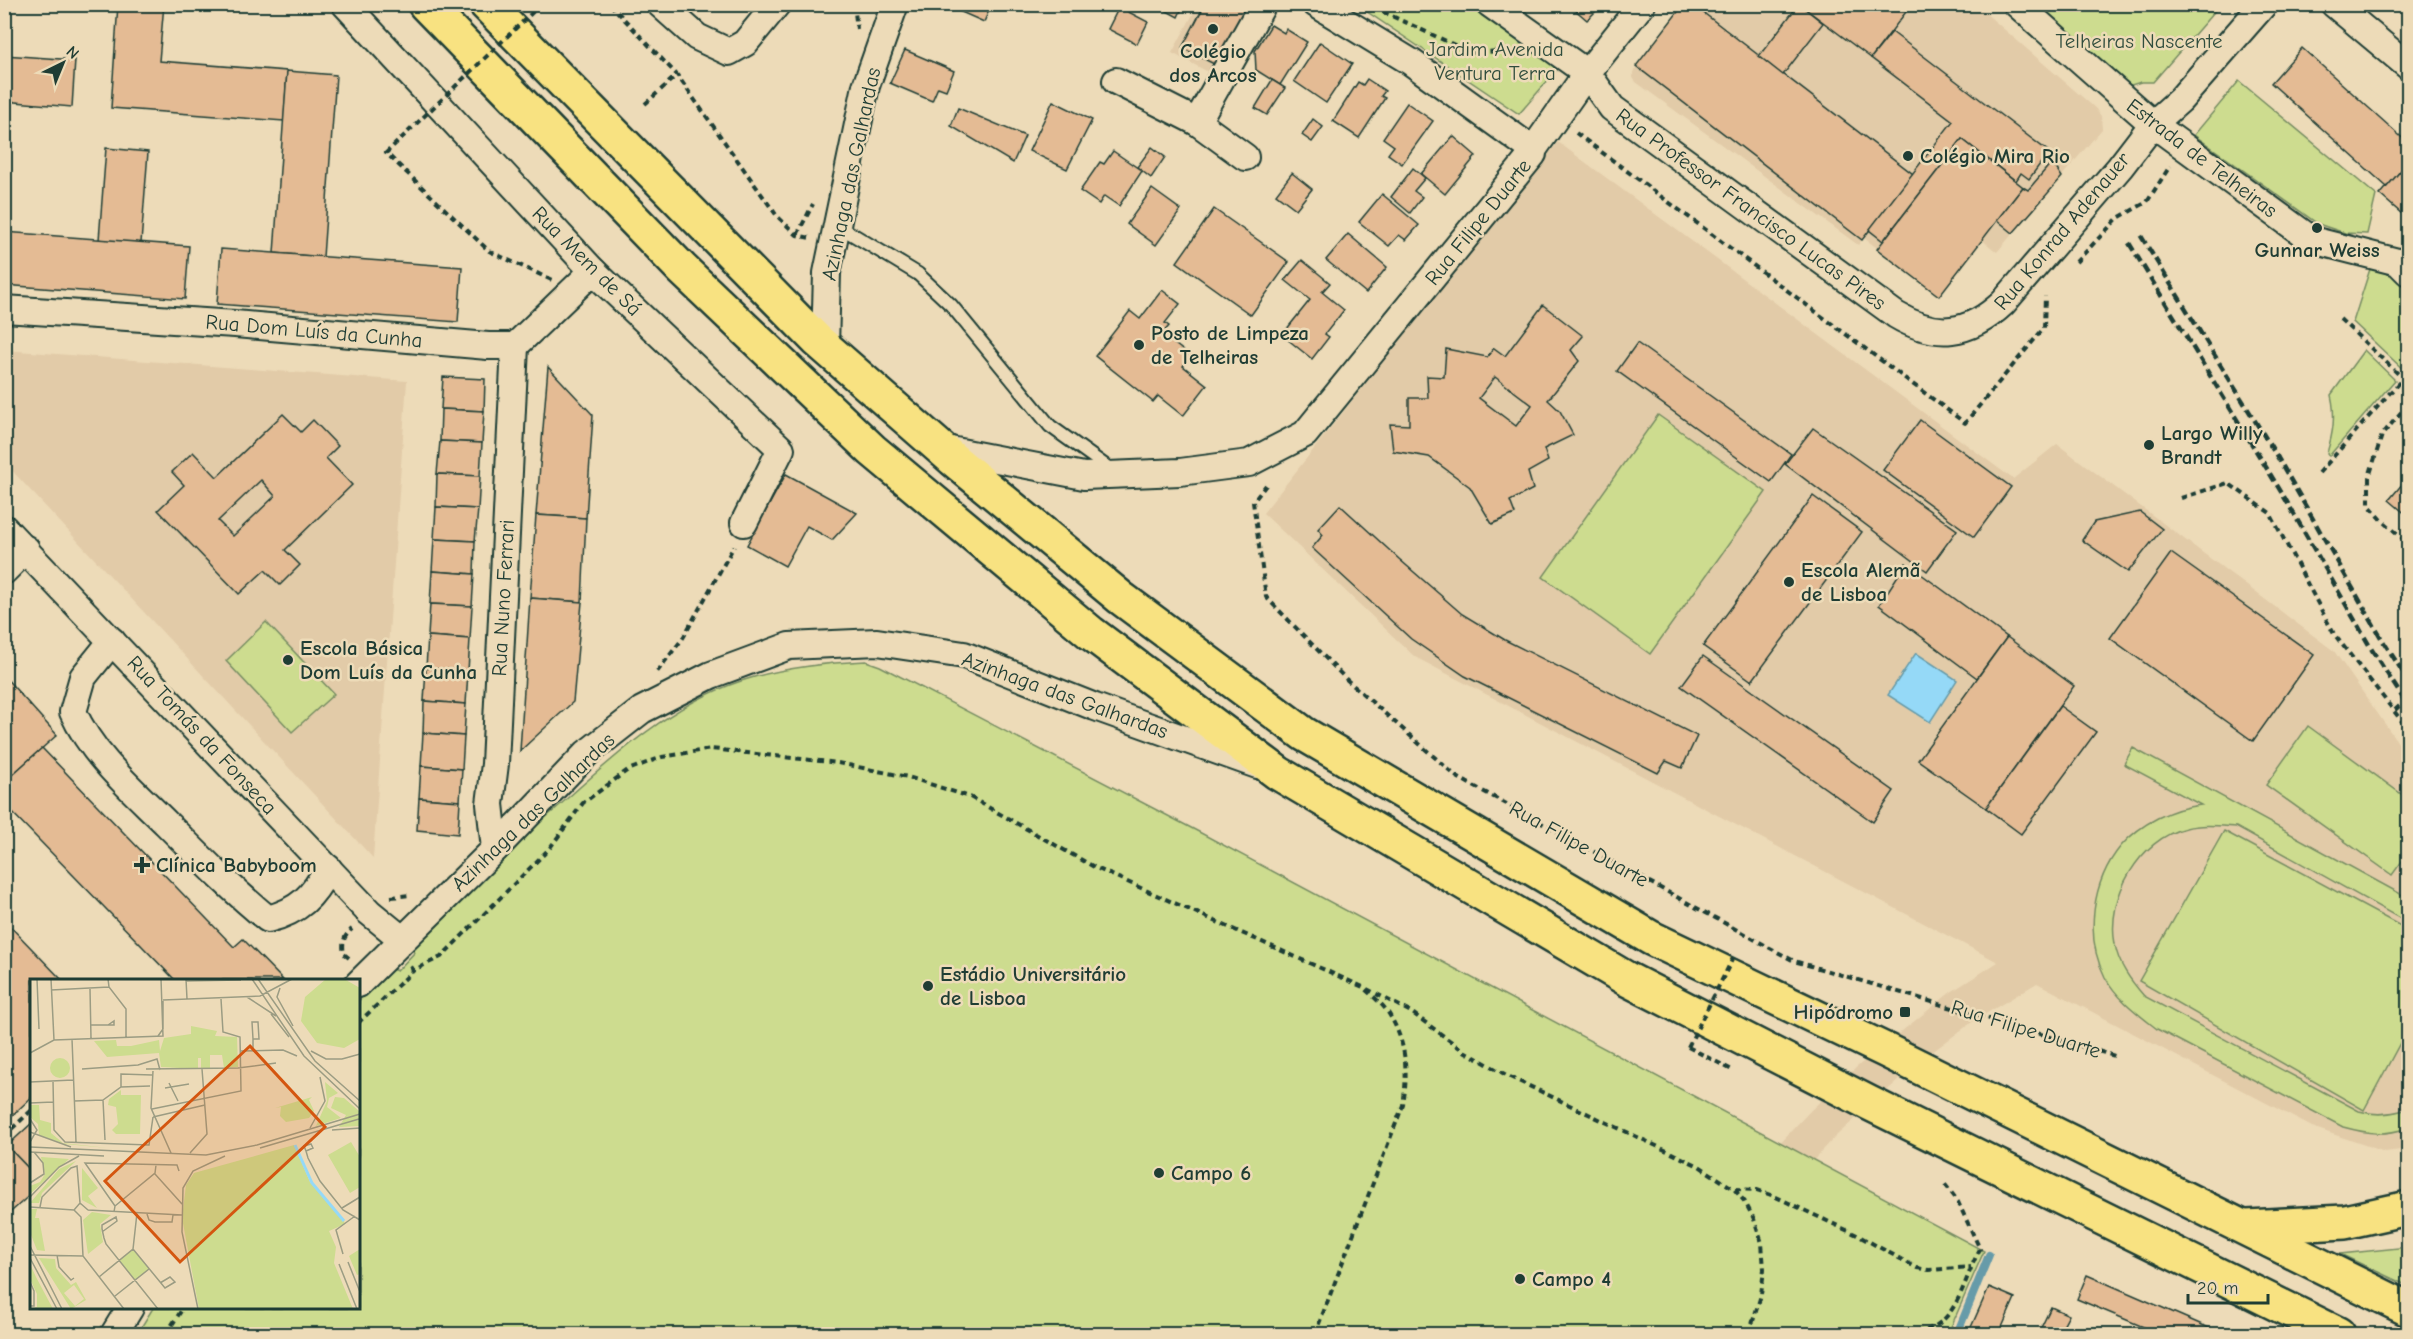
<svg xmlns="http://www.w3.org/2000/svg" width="2413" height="1339" font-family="'Comic Neue',sans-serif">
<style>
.built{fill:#e2cba8}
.green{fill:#cddc8f;stroke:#768c62;stroke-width:1.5}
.water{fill:#95d9f7;stroke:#669ba9;stroke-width:1.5}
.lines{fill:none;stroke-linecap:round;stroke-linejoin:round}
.stream{stroke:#669ba9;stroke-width:8}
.building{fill:#e4bb94;stroke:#1f3d34;stroke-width:1.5;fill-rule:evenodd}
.lane-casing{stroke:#1f3d34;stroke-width:16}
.street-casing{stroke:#1f3d34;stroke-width:30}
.highway-casing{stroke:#1f3d34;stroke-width:38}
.path{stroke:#1f3d34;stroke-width:4;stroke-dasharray:6 4.5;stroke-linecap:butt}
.lane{stroke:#eddbb8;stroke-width:12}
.street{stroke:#eddbb8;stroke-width:26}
.highway{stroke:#f8e281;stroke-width:33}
.rail{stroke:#1f3d34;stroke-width:4.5;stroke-dasharray:9 4.5;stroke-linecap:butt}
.path-bridge{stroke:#1f3d34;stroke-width:4;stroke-dasharray:6 4.5;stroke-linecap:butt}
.poi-dot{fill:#1f3d34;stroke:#eddbb8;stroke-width:2}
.labels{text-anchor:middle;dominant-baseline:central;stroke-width:5;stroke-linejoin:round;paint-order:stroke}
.park-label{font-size:21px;fill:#304d3d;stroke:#eddbb8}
.poi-label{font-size:21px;font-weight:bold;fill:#1f3d34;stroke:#eddbb8;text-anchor:start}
.street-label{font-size:21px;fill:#1f3d34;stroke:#eddbb8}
.inset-river{fill:none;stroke:#95d9f7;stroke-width:3}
.inset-road{fill:none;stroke:#9b9c83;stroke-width:1.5}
.view{fill:#d45610;fill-opacity:0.15;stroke:#d45610;stroke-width:3}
.inset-edge{fill:none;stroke:#1f3d34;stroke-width:3}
</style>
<rect width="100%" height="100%" fill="#eddbb8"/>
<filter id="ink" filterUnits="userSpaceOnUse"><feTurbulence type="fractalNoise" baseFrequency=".0167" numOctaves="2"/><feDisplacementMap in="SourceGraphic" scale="12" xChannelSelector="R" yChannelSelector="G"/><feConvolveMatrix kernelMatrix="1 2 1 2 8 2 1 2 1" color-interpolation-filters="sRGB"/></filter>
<g filter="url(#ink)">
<!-- built -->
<g class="built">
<path d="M1198,5H1253L1216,76L1172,53Z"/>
<path d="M1684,5H1976L2095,108L2101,116L2102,129L1997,252L1982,240L1939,296L1864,238L1858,245L1636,82L1633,78V72Z"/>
<path d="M1558,142L2013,479L2057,444L2334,651L2408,757V1149L2385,1152L2312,1127L2037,983L1972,1022L1919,1062L1836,1136L1786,1190L1759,1165L1811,1110L1858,1066L1951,992L1998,962L1415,657L1263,513Z"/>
<path d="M5,350L407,381L373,858L5,463Z"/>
</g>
<!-- green -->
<g class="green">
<path d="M1357,5H1467L1552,64L1556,71L1519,114Z"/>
<path d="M2035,5H2220L2153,82H2141L2128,86Z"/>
<path d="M2239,81L2376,195L2367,234L2345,233L2318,224L2194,135Z"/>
<path d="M2395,267L2408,280V374L2353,322L2370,269Z"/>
<path d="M2364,350L2395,380L2329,456L2327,453C2333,433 2336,416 2331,395Z"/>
<path d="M1658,415L1766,492L1650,654L1543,577Z"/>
<path d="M266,622L334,694L292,732L226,661Z"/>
<path d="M866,661L880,666L1197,831L1984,1251L1948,1334H137L153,1308H358L359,1001L384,966L397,971L414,953L408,939C456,897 503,855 551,813C608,762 666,706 741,681C781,668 823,663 866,661Z"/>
<path d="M2308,726L2408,799V853L2392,875L2266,785Z"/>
<path d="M2133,748L2408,898V923L2236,827C2219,826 2202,824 2186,828C2139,839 2106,898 2115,944C2118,964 2131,981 2144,996L2359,1111C2376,1116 2391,1114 2408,1109V1128C2383,1136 2369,1134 2343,1127L2157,1029C2138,1014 2117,999 2105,977C2084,936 2092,881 2121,846C2141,823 2172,808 2201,805L2124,764Z"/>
<path d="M2224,831L2408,930V1028L2364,1110L2139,981Z"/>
<path d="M2408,1247V1286L2340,1254Z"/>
</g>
<!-- water -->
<path class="water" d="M1916,653L1957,680L1930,722L1888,695Z"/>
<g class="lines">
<!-- stream -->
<path class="stream" d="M1957,1334L1989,1255"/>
</g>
<!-- building -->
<g class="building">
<path d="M118,4H164L159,61L287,71L284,121L111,108Z"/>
<path d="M943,4H1001L998,11L990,8L984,22Z"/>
<path d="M1154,4H1184L1178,17Z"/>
<path d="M1205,4H1248L1216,65L1182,48Z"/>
<path d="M1572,4H1603L1587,20L1573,8L1574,7Z"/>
<path d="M1684,4H1692L1913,174L1862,240L1636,66Z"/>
<path d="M1799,4H1854L1863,11L1868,4H1912L1871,58Z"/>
<path d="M1799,4L1823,23L1783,75L1759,56Z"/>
<path d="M1119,7L1148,22L1137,44L1108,29Z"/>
<path d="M1271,25L1284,33L1286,29L1307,42L1280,85L1256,70L1255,51Z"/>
<path d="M1892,32L2049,152L2029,179L2021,173L2016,181L1962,139L1883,241L1869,230L1953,121L1871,58Z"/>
<path d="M1320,42L1352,64L1326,103L1294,81Z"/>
<path d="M2302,48L2408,143V162L2387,187L2271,83Z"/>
<path d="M905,50L954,71L946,90L938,87L932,101L890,83Z"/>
<path d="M4,55L75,60L72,107L4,101Z"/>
<path d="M287,71L336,75L323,257L274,253Z"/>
<path d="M1367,79L1385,91L1381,96L1385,98L1359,138L1333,121L1358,82L1363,85Z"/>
<path d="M1272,80L1285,88L1267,115L1255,108Z"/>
<path d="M1053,101L1092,120L1067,169L1029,151Z"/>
<path d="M1407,103L1433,121L1402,164L1388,154L1394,146L1383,138Z"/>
<path d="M958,108L1025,136L1013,163L951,126Z"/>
<path d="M1313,119L1323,127L1312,142L1302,135Z"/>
<path d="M1453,136L1476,156L1445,194L1421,174Z"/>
<path d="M1962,139L2023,187L1939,296L1877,249Z"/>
<path d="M1152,147L1165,157L1151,178L1137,167Z"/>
<path d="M106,148L148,152L141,243L99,240Z"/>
<path d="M1113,151L1142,171L1119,206L1104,196L1099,204L1080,191L1100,162L1104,164Z"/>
<path d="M2052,162L2062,177L2013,233L1997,220L2023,187L2028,190Z"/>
<path d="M2408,162V219L2380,195Z"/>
<path d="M1413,168L1425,178L1414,191L1422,197L1410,213L1391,197Z"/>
<path d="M1292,173L1312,189L1296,209L1276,194Z"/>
<path d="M1152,189L1181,210L1156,245L1127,224Z"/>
<path d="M1382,194L1419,225L1406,240L1399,235L1389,246L1359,222Z"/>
<path d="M1214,209L1289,262L1251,315L1177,262Z"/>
<path d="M4,232L189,246L185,299L4,285Z"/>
<path d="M1348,234L1387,267L1366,293L1326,260Z"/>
<path d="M221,249L462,267L458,322L217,304Z"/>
<path d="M1302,260L1330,283L1322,292L1344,310L1325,334L1329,337L1312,359L1282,335L1310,300L1285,280Z"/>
<path d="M1162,290L1180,304L1165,323L1169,326L1162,334L1190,356L1183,366L1207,385L1183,416L1158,396L1153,402L1095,356L1130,311L1140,319Z"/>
<path d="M1543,305L1583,336L1571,350L1579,361L1548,400L1560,411L1573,435L1544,449L1548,461L1528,472L1533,489L1510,501L1515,514L1492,524L1470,487L1429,457L1393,451L1390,424L1409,425V398H1428L1427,376L1444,377L1446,349L1487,357L1494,348L1505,356ZM1495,377L1532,405L1516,426L1479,398Z"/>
<path d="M1637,343L1791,454L1771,482L1617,371Z"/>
<path d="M548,367L593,415L586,518L536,515Z"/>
<path d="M443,377L485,379L484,411L441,409Z"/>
<path d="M441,409L484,411L482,443L440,441Z"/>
<path d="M283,414L301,432L313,420L338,446L326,458L352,485L285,550L300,565L280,585L265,570L239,594L158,510L184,485L172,472L193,452L217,477ZM261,480L275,496L233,536L218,521Z"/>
<path d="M1920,420L2011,487L1974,537L1883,470Z"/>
<path d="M1813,428L1957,530L1927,571L1785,464Z"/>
<path d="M440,441L482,443L480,476L437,474Z"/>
<path d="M437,474L480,476L478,509L436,507Z"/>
<path d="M786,474L857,513L832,540L807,526L785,566L747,545Z"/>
<path d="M2408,477V516L2389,500Z"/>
<path d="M1813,496L1862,532L1752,681L1703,646Z"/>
<path d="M1340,505L1399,559L1462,614L1505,640L1697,736L1682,768L1666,761L1658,773L1465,676L1411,639L1312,548L1323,535L1318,529Z"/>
<path d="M436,507L478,509L475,541L434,539Z"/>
<path d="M2140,512L2162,529L2128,572L2082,540L2094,522Z"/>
<path d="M536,515L586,518L582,602L530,598Z"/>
<path d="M434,539L475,541L474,574L432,571Z"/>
<path d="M2171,553L2314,655L2253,741L2110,638Z"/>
<path d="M1906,563L2007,637L1977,678L1879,605Z"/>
<path d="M432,571L474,574L472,606L430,604Z"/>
<path d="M530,598L582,602L573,702L520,751Z"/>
<path d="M430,604L472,606L470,639L428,636Z"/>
<path d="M428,636L470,639L468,671L426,668Z"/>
<path d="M2007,637L2074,686L1986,808L1918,760Z"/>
<path d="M1703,656L1894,791L1873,822L1681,686Z"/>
<path d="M426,668L468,671L466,704L424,701Z"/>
<path d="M4,676L57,735L4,782Z"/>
<path d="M424,701L466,704L464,736L423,733Z"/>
<path d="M2060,706L2096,732L2021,834L1986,808Z"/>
<path d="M423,733L464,736L462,769L421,766Z"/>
<path d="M42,748L234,947L243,939L283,980H175L4,804V782Z"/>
<path d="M421,766L462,769L460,801L419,798Z"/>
<path d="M419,798L460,801L458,834L417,830Z"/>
<path d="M4,920L62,980H32V1097L4,1123Z"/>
<path d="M32,1123V1172L7,1146Z"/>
<path d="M7,1146L32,1172V1193L4,1218V1149Z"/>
<path d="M2087,1275L2223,1334H2160L2077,1299Z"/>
<path d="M1989,1287L2015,1298L1999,1334H1968Z"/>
<path d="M2051,1307L2069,1315L2059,1334H2038Z"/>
</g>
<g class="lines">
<defs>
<path id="lane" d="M837,225L918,274L951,305L1050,426L1114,472"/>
<g id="street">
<path d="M345,4L593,271L781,449L744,523"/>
<path d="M660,4L697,37L729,52L745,43L777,4"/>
<path d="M1316,4L1411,62L1533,150"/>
<path d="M1490,4L1587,73L1612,108L1896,315C1936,339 1969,335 2003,303L2120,167L2153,124L2180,100L2264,4"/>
<path d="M2017,4L2153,124L2312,240L2398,262L2408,272"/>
<path d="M2334,4L2408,66"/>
<path d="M1116,81L1197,122L1245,157"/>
<path d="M1197,122L1263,4"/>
<path d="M4,309L235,324L488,346H515L593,271"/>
<path d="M825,347L827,273L866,86L895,4"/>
<path d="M940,448L1084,476L1180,472L1249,463L1272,451L1305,434L1533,154V150L1587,73L1642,4"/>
<path d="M4,528L369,912L402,939"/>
<path d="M4,571L26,549"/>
<path d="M112,641L83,677L73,712C93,757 133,790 167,824C200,857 232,890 268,919C299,911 313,897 328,868"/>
<path d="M495,849L490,804L495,764L515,346"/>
<path d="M358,984L495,849L587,753L642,710L711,675L789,646L877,642L964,655L1095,707L1257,765"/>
<path d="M114,1334L130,1308"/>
</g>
<g id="highway">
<path d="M425,4L682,269L872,450L1091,633L1278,773L1627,979L1869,1103L2338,1334"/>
<path d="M486,4L817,340L953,459L1121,598L1304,734L1651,938L1885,1050L2408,1309"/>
<path d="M2247,1227L2345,1222L2408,1208"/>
</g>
</defs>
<!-- lane casing -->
<use href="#lane" class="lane-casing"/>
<!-- street casing -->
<use href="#street" class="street-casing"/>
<!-- highway casing -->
<use href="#highway" class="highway-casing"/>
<!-- path -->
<g class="path">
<path d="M610,4L677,75L777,216L797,235L810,238"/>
<path d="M854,4L857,29"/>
<path d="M1383,12L1472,53L1500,51L1513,54"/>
<path d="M645,104L677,75"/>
<path d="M1576,133L1965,423L2044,328L2045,296"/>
<path d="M797,235L813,204"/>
<path d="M2076,262L2118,218L2147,202L2170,166"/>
<path d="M2340,319L2408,383"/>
<path d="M2408,404L2382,435L2369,477V505L2383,521L2408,543"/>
<path d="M2319,473L2403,378"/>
<path d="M1266,485L1253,502L1266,597L1346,679L1457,777L1794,961L2118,1057"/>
<path d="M2181,498L2228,483L2270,513L2334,634L2408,729"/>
<path d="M657,672L683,638L734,546"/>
<path d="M2395,710L2408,698"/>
<path d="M391,897L411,895"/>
<path d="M349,958L344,954C342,943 343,937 352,929"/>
<path d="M410,967L414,970L441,957L549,849L583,803L628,770L662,757L711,749L838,763L908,777L970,797L1096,868L1363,987C1371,995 1383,1004 1389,1014C1407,1043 1408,1073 1403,1105L1315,1334"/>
<path d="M1367,989L1411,1012L1464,1051L1510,1077L1699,1166L1734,1189L1745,1202L1754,1219L1762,1243L1764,1269L1761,1295L1749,1334"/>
<path d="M358,1023L414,970"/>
<path d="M1688,1047L1734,1071"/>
<path d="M4,1136L32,1110"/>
<path d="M1735,1189L1757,1190L1774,1196L1857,1235L1917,1268L1929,1270L1971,1267"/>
<path d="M166,1334L183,1308"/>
<path d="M1828,1334H1853"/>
<path d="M1874,1334C1889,1333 1907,1334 1922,1331C1958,1324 1964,1277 1980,1249L1957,1200L1944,1183"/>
</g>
<!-- lane -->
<use href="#lane" class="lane"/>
<!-- street -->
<use href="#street" class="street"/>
<!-- highway -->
<use href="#highway" class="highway"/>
<!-- rail -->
<g class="rail">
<path d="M2141,236L2278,458L2383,641L2408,680"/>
<path d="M2129,243L2283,495L2372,650L2408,706"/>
</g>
<!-- path-bridge -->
<g class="path-bridge">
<path d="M541,4L386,153L489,251L554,281"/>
<path d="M1688,1047L1735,954"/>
</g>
</g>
</g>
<!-- markers -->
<g class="poi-dot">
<circle cx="1213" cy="29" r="6"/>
<circle cx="1908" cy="156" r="6"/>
<circle cx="2317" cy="228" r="6"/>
<circle cx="1139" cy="345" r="6"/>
<circle cx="2149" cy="445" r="6"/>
<circle cx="1789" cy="582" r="6"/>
<circle cx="288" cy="660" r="6"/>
<path d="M139 856h6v6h6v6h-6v6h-6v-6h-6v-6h6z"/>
<circle cx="928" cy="986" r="6"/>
<rect x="1899" y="1006" width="12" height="12" rx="3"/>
<circle cx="1159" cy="1173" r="6"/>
<circle cx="1520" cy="1279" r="6"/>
</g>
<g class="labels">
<!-- park labels -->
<g class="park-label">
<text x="2139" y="41">Telheiras Nascente</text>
<text x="1495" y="49">Jardim Avenida<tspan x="1495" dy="24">Ventura Terra</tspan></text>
</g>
<!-- poi labels -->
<g class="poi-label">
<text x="1213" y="51" text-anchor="middle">Colégio<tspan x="1213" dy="24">dos Arcos</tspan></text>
<text x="1920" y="156">Colégio Mira Rio</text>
<text x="2317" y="250" text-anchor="middle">Gunnar Weiss</text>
<text x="1151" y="333">Posto de Limpeza<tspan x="1151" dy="24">de Telheiras</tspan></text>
<text x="2161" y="433">Largo Willy<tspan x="2161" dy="24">Brandt</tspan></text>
<text x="1801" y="570">Escola Alemã<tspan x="1801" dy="24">de Lisboa</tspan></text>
<text x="300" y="648">Escola Básica<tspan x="300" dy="24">Dom Luís da Cunha</tspan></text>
<text x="156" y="865">Clínica Babyboom</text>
<text x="940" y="974">Estádio Universitário<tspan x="940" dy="24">de Lisboa</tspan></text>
<text x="1893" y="1012" text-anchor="end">Hipódromo</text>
<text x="1171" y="1173">Campo 6</text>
<text x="1532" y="1279">Campo 4</text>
</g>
<!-- street labels -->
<g class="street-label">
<text transform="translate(2202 158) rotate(37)">Estrada de Telheiras</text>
<text transform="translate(851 174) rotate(-78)">Azinhaga das Galhardas</text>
<text transform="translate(1751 209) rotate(36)">Rua Professor Francisco Lucas Pires</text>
<text transform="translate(1478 222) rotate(-51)">Rua Filipe Duarte</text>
<text transform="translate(2062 231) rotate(-50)">Rua Konrad Adenauer</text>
<text transform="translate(587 261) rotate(45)">Rua Mem de Sá</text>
<text transform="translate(314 331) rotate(5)">Rua Dom Luís da Cunha</text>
<text transform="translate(503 598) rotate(-87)">Rua Nuno Ferrari</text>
<text transform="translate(1065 695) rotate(20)">Azinhaga das Galhardas</text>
<text transform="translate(202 735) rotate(47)">Rua Tomás da Fonseca</text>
<text transform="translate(533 812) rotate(-44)">Azinhaga das Galhardas</text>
<text transform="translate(1579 844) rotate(29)">Rua Filipe Duarte</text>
<text transform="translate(2026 1029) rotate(17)">Rua Filipe Duarte</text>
</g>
</g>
<!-- overview -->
<g transform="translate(30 979)">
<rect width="330" height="330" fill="#eddbb8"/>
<path d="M296,0L316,1L330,9V60L314,69L287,64L271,42L275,18ZM161,47L187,52L185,57L207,58L208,88L194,89L192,76H180V89H171V79H168V90L131,88L129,74L77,78L64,62L86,61L87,67H101L129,61L130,72L134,59L161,55ZM20 89a10 10 0 1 1 20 0a10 10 0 1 1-20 0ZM295,103L308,114L299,119L297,128L311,139L286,147L297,122ZM91,111V116H111L110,155H86L82,151L88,145L86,128L78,126L79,120ZM282,118L279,121L284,132L279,139L256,143L250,137L251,128L245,129ZM305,118L314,119L330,133V147L309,148L316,136L301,129ZM9,126L10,141L21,144V154L33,164L78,169L35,165L9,156L8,145L0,138L1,126ZM321,163L330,178V208L320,214L298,176ZM264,166L280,203L314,242L315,245L299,252L306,268L304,284L323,330H169L152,239L156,206L164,194ZM11,178L39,180L0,215V207L10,203L15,195ZM46,182L12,214L9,224H0L29,190ZM52,189L68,209L58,217L67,229L52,221ZM0,230H7L5,239H9L15,272L7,271L1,256ZM62,233L81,236L70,245L73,263L58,275L53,241ZM103,270L119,290L105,301L89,282ZM330,270V295L327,296L319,277ZM9,279L25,280L26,289L41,306L46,303L56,321L41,330ZM44,306L54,320L45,327L34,314ZM0,285L6,298L23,330H0L7,328V315L0,300Z" fill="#cddc8f" fill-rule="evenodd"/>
<path class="inset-river" d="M265,166L282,204L314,242"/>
<path class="inset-road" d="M7,0L9,50M21,0L24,61M78,0L79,8L96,30V58M156,0L157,20M222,0L274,77L330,130M228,0L285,82L330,122M156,2L211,1M250,9L247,18L263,47M60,10L61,59M21,11L79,8M217,18L246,37M133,21L230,17L262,0M241,35L259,58M61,46H84V42L78,46M128,57L133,50V22M42,60L46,163M223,60H229L228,43H222L223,60V71M211,72L253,71L267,77M281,72L296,80H312M0,74L24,61L133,57L131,0M312,80L330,75M52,90L108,86L127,80L130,91M116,90L208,89L246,84M123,92L121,129L141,174M23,102L24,151L35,163L119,166L123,138M0,103L43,101M139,104L148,122M91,108V95L122,96M135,109L159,105M73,121L75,161M44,122L73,121L91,108L120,107M0,124L23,123M122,130L211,112L210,58L193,53L191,20M123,138L175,126M0,140L7,151L0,163M280,149L295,122L290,98M302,151L330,149M0,153L41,168M0,168L176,176L227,166L330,135M230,169L329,140M276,172L283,169L281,165L274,167L276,172L278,179L290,202L313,231L330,241M0,173L74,177M160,174L177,155L172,90M125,195L152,225M0,204L14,195L13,184L4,173M0,218L29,188L49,177M85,227L125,194L126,186M0,228L44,231M10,228L12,218L41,189L47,187L50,224M312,229L330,218M44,231L51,238L53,277L94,330M44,231L50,224L58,231M58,231L152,236M84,233L85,227L55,184L147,186L149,192M117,235L119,241L125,243H142L143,236M72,253L87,242L86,238L72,246V250L74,259L76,265L128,330M0,267L32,330M103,270L135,309L145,303L140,298L130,304M313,275L306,251L325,237M0,276L53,277M27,276L29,288L41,301L44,299M0,279L27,330M318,283L330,313M309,285L327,330M69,298L103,270L107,234M0,303L4,312V327H0M85,317L119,290M168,330L152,253L153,209L163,192L195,177"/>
<path class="view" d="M220,67L295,148L150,283L75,202Z"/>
<rect width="330" height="330" class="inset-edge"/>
</g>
<!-- margin -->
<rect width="2413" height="1339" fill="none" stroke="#eddbb8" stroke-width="24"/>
<rect x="12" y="12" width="2389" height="1315" fill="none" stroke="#1f3d34" stroke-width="2" filter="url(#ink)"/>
<!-- north arrow -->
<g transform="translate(63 63) rotate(43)" stroke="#eddbb8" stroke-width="4.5" paint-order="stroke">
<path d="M0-4.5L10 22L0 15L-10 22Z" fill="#1f3d34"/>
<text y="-9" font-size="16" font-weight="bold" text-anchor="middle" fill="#1f3d34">N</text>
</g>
<!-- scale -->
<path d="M2188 1294v9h80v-9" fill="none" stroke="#1f3d34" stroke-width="3"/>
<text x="2197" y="1294" font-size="18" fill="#1f3d34" stroke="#eddbb8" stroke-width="4.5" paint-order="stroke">20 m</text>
</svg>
